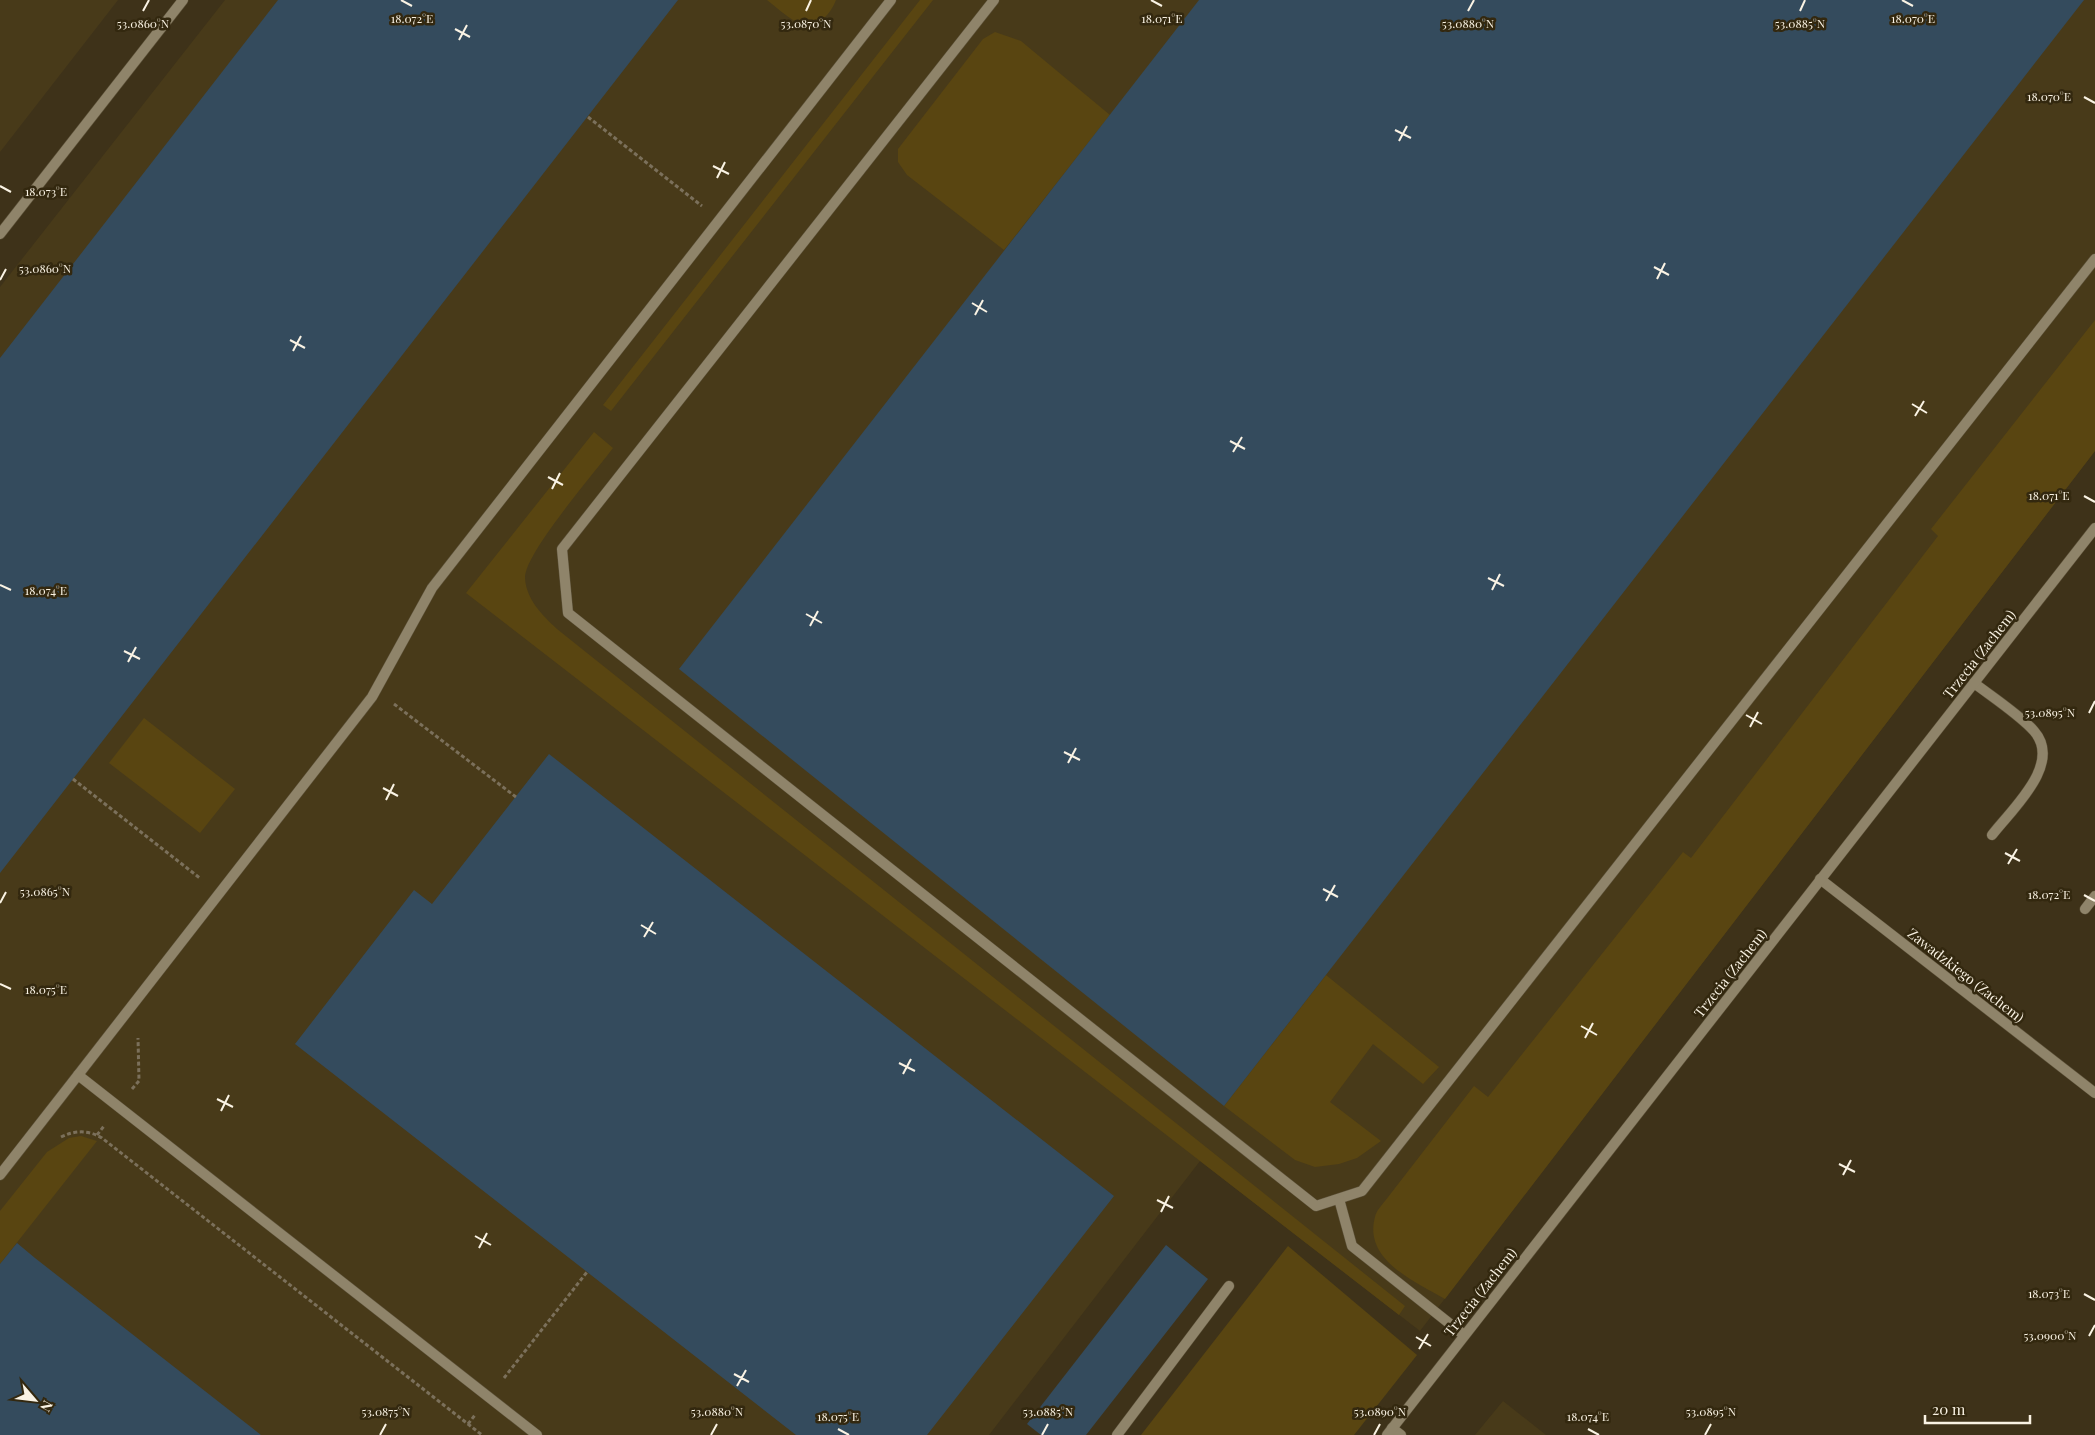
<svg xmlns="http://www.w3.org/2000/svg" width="2095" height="1435" font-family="'Playfair Display',serif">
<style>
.built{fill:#483a19}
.green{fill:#594511}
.building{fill:#344b5d}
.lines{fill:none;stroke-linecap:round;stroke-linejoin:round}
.lane-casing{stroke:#5c5139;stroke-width:11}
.path{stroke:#7b705b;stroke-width:3;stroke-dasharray:4 2.5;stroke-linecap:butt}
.lane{stroke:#8f846a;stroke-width:10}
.ticks{fill:none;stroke:#faf3e4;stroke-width:2}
.labels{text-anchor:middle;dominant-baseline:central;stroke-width:5;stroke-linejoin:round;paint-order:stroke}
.street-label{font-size:14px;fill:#faf3e4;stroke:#33280f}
.ticks-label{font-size:12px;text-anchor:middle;fill:#faf3e4;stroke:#33280f;stroke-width:5;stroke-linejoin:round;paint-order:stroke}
</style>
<rect width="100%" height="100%" fill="#3e3219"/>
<!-- built -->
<g class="built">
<path d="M0,0H118L0,152Z"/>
<path d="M225,0H2095V451L1420,1331L1200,1161L989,1435H0V287Z"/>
<path d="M1503,1401L1546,1435H1475Z"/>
</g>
<!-- green -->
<g class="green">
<path d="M767,0H836C830,16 814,32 796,22C786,16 776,7 767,0Z"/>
<path d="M920,0H933L611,411L603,405Z"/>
<path d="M995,32L1021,41L1110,115L1004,250L907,175L898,162V149L983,39Z"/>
<path d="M2095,320V451L1445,1299C1416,1282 1363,1260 1375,1217C1376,1211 1382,1205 1385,1201L1474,1086L1488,1097L1683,852L1691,858L1938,536L1931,529Z"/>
<path d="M594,432L613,448C596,471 524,554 525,578C526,599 542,615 557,629L1405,1306L1399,1315L466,593Z"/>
<path d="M144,718L235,789L200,833L109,763Z"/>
<path d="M1326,975L1439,1067L1423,1084L1373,1044L1330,1102L1381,1141L1357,1158L1339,1164L1315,1167L1295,1160L1224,1106Z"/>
<path d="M81,1136L97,1141L0,1264V1211L47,1152L69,1138Z"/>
<path d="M1288,1246L1417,1355L1354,1435H1141Z"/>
</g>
<!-- building -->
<g class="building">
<path d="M278,0H678L0,873V358Z"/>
<path d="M1199,0H2084L1224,1106L679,669Z"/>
<path d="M549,754L1114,1196L927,1435H796L295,1044L414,890L432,904Z"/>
<path d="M17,1243L35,1258L261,1435H0V1264Z"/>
<path d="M1166,1245L1208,1279L1086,1435H1041L1027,1424Z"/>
</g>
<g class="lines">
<defs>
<g id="lane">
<path d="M994,0L562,549L568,613L1316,1206L1362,1191L2095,259"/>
<path d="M0,234L183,0"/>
<path d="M1974,683C1991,696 2020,715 2034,731C2063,764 2012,809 1992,835"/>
<path d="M1820,879L2095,1093"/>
<path d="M2085,909L2095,896"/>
<path d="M78,1075L372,697L432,588L891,0"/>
<path d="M0,1175L78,1075L537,1435"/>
<path d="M1339,1199L1352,1246L1464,1335"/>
<path d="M1392,1428L1401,1435"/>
<path d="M1117,1435L1229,1286"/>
<path d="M1387,1435L2095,528"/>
</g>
</defs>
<!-- lane casing -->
<use href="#lane" class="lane-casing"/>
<!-- path -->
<g class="path">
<path d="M588,117L702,206"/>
<path d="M394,704L516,797"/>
<path d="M73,779L201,879"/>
<path d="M132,1089L139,1081L138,1038"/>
<path d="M97,1135L104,1126"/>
<path d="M61,1137C75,1130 89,1130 102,1138L482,1435"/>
<path d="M504,1378L587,1272"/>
<path d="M468,1424L475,1415"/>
</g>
<!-- lane -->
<use href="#lane" class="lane"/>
</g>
<!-- ticks -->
<path class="ticks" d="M401,0L412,6M1151,0L1162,6M1902,0L1913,6M143,11L149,0M806,11L811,0M1468,11L1474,0M1800,11L1805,0M455,29L470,37M459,40L467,25M2084,97L2095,103M1395,130L1411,138M1399,141L1407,126M713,166L729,174M717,178L725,162M0,186L11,192M1654,267L1669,275M1657,279L1665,263M0,280L6,269M972,303L987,312M975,315L983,300M290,340L305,348M293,351L301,336M1912,404L1927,413M1915,416L1924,401M1230,441L1245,449M1233,452L1242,437M548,477L563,485M552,489L560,473M2084,496L2095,502M1488,578L1504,586M0,585L11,590M1492,590L1500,574M806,614L822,623M810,626L818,611M124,651L140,659M128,662L136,647M2089,713L2095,701M1746,715L1762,724M1750,727L1758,712M1064,752L1080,760M1068,763L1076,748M383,788L398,796M386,800L394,784M2005,853L2020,861M2008,864L2017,849M1323,889L1338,897M2084,895L2095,901M1326,901L1335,885M0,903L6,892M641,925L656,934M644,937L653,922M0,984L11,989M1581,1026L1597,1035M1585,1038L1593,1023M899,1063L915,1071M903,1074L911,1059M217,1099L233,1107M221,1111L229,1095M1839,1164L1855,1172M1843,1175L1851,1160M1157,1200L1173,1208M1161,1212L1169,1196M475,1236L491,1245M479,1248L487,1233M2084,1294L2095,1300M2089,1336L2095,1325M1416,1337L1431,1346M1419,1349L1428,1334M734,1374L749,1382M737,1386L746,1370M838,1429L849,1435M1588,1429L1599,1435M380,1435L386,1424M711,1435L717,1424M1042,1435L1048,1424M1374,1435L1380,1424M1705,1435L1711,1424"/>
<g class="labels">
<!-- street labels -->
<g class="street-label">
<text transform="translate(1979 654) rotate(-52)">Trzecia (Zachem)</text>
<text transform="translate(1730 973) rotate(-52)">Trzecia (Zachem)</text>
<text transform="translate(1966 975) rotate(38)">Zawadzkiego (Zachem)</text>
<text transform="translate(1480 1292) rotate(-52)">Trzecia (Zachem)</text>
</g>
</g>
<g class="ticks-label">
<text x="1162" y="23">18.071°E</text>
<text x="1913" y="23">18.070°E</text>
<text x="412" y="23">18.072°E</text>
<text x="143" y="28">53.0860°N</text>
<text x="806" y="28">53.0870°N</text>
<text x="1468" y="28">53.0880°N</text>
<text x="1800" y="28">53.0885°N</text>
<text x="2049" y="101">18.070°E</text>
<text x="46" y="196">18.073°E</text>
<text x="45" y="273">53.0860°N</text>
<text x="2049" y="500">18.071°E</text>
<text x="46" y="595">18.074°E</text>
<text x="2050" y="717">53.0895°N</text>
<text x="45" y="896">53.0865°N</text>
<text x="2049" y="899">18.072°E</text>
<text x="46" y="994">18.075°E</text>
<text x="2049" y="1298">18.073°E</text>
<text x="2050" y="1340">53.0900°N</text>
<text x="386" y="1416">53.0875°N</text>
<text x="717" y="1416">53.0880°N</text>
<text x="1048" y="1416">53.0885°N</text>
<text x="1380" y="1416">53.0890°N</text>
<text x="1711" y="1416">53.0895°N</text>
<text x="838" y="1421">18.075°E</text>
<text x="1588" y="1421">18.074°E</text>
</g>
<!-- north arrow -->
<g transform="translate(35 1400) rotate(118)" stroke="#33280f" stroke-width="4" paint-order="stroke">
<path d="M0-4L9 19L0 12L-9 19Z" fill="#faf3e4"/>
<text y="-8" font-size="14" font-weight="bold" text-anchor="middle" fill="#faf3e4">N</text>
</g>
<!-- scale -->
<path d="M1925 1415v8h105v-8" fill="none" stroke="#faf3e4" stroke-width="2.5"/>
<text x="1932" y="1415" font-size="15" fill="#faf3e4" stroke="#33280f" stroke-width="4" paint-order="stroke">20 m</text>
</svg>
